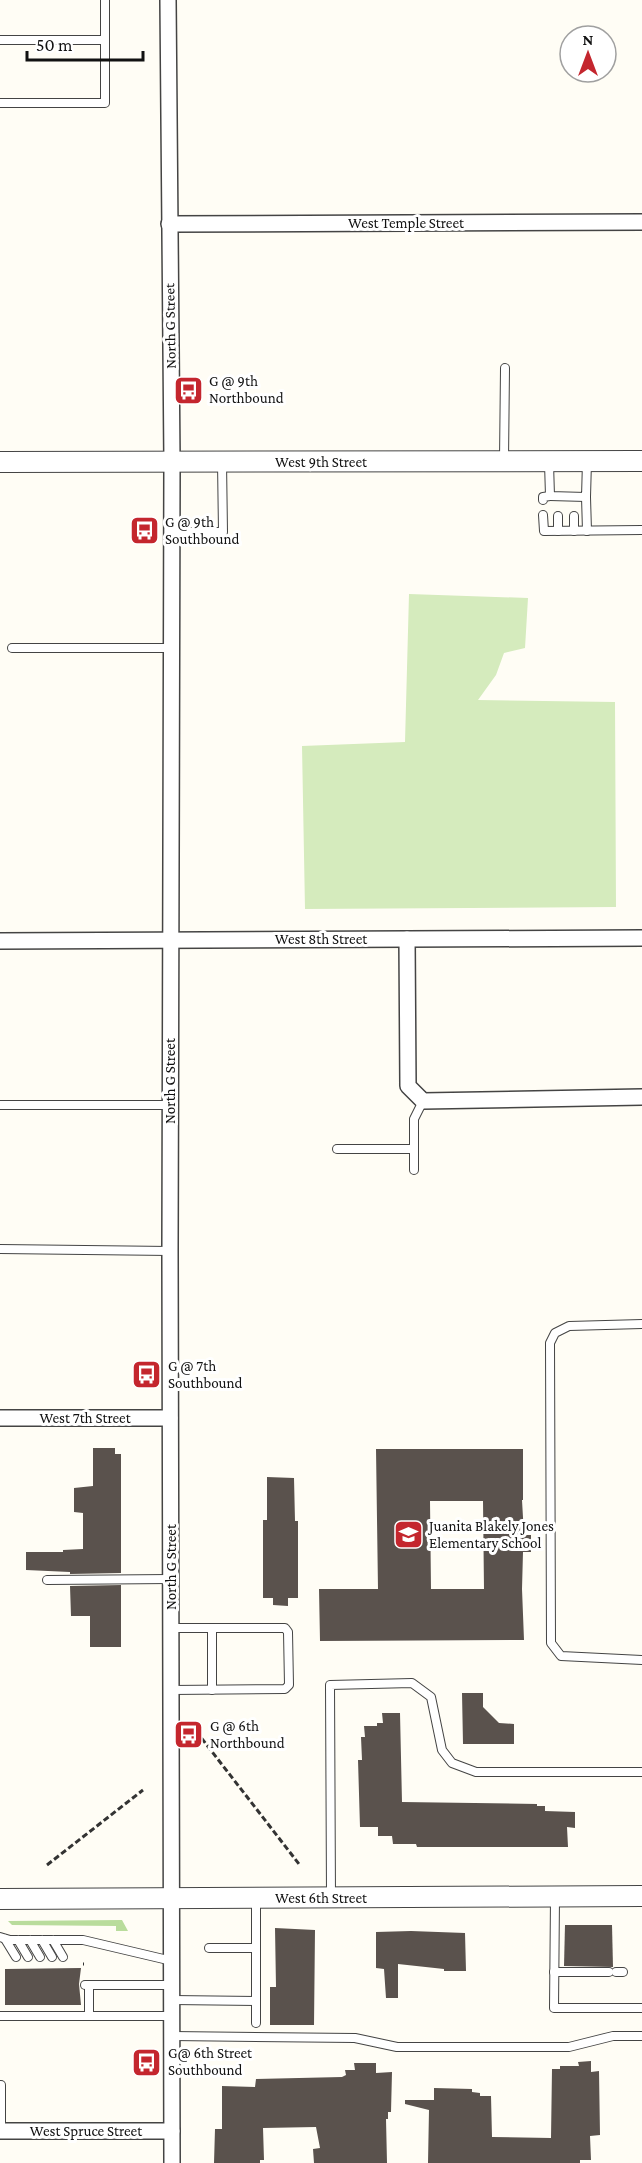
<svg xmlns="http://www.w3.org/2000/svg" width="642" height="2163" font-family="'Crimson Pro',serif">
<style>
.green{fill:#d5ebbd}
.forest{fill:#b9dc9c}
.building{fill:#5a524d;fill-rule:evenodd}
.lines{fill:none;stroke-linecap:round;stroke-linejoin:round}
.service-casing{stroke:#444;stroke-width:10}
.minor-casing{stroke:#444;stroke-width:18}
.tertiary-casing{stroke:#444;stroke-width:22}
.path{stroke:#333;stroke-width:3;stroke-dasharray:6 3;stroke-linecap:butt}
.service{stroke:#fff;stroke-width:8}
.minor{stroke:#fff;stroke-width:15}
.tertiary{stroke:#fff;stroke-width:20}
.labels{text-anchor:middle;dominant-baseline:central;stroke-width:6;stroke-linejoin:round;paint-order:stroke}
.street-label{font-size:15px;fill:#111;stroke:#fff}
.poi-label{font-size:15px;fill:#111;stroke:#fff;text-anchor:start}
</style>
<rect width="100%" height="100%" fill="#fffdf5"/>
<!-- green -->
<path class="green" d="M409,594L528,598L525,648L504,653L496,675L478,700L615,702L616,907L305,909L302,746L405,742Z"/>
<!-- forest -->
<path class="forest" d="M122,1920L128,1931H116V1926L12,1925L8,1921Z"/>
<!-- building -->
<g class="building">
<path d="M93,1448H115V1454H121V1573L70,1574V1572L26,1570V1552H63V1550L83,1549V1513L74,1512V1488L93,1486Z"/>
<path d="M376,1449H523V1500H522L524,1535H531V1552H523L522,1589L524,1640L320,1641L319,1589H378ZM430,1501H483L484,1589H431Z"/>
<path d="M267,1477L294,1478L295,1521H298V1598H288V1606L273,1605V1598H263V1520H267Z"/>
<path d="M121,1585V1647H90V1616H71L70,1586Z"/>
<path d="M462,1693H483V1707L499,1723L514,1724V1744H463Z"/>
<path d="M382,1713H400L402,1802L537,1804V1806H545V1811L575,1812V1828L567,1827L568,1847H417L416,1844H393L392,1836H378V1827H360L358,1760H362L361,1737H365L364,1726H377V1723H383Z"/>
<path d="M565,1925H612L613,1967L564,1966Z"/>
<path d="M275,1928L315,1930L314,2025H270V1987H276Z"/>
<path d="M411,1931L465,1933L466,1971H444V1969L398,1964V1998H386L384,1969L376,1968V1932Z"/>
<path d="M81,1968L79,1984L81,2005H5V1969Z"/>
<path d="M591,2061V2072L599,2071L600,2135L590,2136L591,2160H580V2163H428L429,2110L405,2104V2100H434V2088L472,2089V2092L480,2093V2096H491L492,2137L551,2138L552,2069H560V2066H579L578,2062Z"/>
<path d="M354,2063H376V2073L392,2072L391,2112H388V2119H386L387,2163H314L313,2149L320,2148L316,2127L263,2128L264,2160H260V2163H214L215,2129H222V2086L255,2087L256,2079L342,2077L346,2075L345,2070H355Z"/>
</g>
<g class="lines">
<defs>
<g id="service">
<path d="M0,40H105"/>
<path d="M0,103H105V0"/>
<path d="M504,460L505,368"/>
<path d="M549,463L550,496L586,497L587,461"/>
<path d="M586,497L587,531"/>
<path d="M543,500V497L550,496"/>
<path d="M543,515L544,531L642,530"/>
<path d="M558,516V531"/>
<path d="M574,516V531"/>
<path d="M171,532H223L222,462"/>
<path d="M12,648H171"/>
<path d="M0,1105H170"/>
<path d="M337,1149H414"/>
<path d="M414,1170V1119L423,1101"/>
<path d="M0,1249L170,1251"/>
<path d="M642,1324L569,1326L555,1333L550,1343L551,1643L561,1656L642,1660"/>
<path d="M47,1580L171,1579"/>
<path d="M171,1628H285L288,1632L289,1685L285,1689L171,1690"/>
<path d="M212,1628V1690"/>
<path d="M331,1896L330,1685L412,1683L431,1697L442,1750L452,1763L476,1772H642"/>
<path d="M555,1898L554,2008H642"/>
<path d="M0,1937L10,1940H83L172,1961"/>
<path d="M5,1939L16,1957"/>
<path d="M18,1940L28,1957"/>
<path d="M30,1940L40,1957"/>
<path d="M42,1940L52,1957"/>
<path d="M53,1940L63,1957"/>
<path d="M209,1948H256"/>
<path d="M554,1972H609"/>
<path d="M616,1972H623"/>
<path d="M85,1985H172"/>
<path d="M89,1985V2015"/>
<path d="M172,2000L256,2001V1900"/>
<path d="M256,2001V2023"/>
<path d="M0,2016H172"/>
<path d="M172,2036L355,2038L397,2047H569L613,2036H642"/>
<path d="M1,2085V2131"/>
</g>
<g id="minor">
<path d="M168,0L172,462L170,1251L172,2163"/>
<path d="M169,224L642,222"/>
<path d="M407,939L408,1086L423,1101L642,1097"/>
<path d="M0,941L642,938"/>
<path d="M0,1418H170"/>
<path d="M0,2131H172"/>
</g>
<g id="tertiary">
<path d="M0,462L642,461"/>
<path d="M0,1899L642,1896"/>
</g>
</defs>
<!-- service casing -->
<use href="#service" class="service-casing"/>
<!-- minor casing -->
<use href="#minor" class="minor-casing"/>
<!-- tertiary casing -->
<use href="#tertiary" class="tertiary-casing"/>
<!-- path -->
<g class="path">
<path d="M196,1731L299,1864"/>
<path d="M47,1865L143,1790"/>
<path d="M83,1964H84"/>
</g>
<!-- service -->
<use href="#service" class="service"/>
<!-- minor -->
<use href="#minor" class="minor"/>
<!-- tertiary -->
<use href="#tertiary" class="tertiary"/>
</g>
<!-- icons -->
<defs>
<symbol id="bus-square" viewBox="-11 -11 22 22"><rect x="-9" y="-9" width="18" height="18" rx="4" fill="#c4262e" stroke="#fff"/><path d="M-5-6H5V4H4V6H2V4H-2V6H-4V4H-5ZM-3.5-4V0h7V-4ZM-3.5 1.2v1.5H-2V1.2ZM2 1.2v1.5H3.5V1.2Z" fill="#fff"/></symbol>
<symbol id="school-square" viewBox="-11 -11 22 22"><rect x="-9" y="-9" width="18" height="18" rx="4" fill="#c4262e" stroke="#fff"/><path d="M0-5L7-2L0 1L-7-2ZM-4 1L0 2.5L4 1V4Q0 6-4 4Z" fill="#fff"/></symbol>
</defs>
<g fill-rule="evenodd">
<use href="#bus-square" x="172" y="374" width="33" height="33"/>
<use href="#bus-square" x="128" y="514" width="33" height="33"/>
<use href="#bus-square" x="130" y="1358" width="33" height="33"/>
<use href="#school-square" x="392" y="1518" width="33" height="33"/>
<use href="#bus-square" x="172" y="1718" width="33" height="33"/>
<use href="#bus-square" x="130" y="2046" width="33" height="33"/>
</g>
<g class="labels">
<!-- street labels -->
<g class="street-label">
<text x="406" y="223">West Temple Street</text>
<text transform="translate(170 326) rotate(-91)">North G Street</text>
<text x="321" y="462">West 9th Street</text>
<text x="321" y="939">West 8th Street</text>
<text transform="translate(170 1081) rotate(-90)">North G Street</text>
<text x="85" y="1418">West 7th Street</text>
<text transform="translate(171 1567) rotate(-90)">North G Street</text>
<text x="321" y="1898">West 6th Street</text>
<text x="86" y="2131">West Spruce Street</text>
</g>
<!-- poi labels -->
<g class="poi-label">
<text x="209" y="381">G @ 9th<tspan x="209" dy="17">Northbound</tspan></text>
<text x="165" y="522">G @ 9th<tspan x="165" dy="17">Southbound</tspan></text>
<text x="168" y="1366">G @ 7th<tspan x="168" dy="17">Southbound</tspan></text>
<text x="429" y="1526">Juanita Blakely Jones<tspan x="429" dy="17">Elementary School</tspan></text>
<text x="210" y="1726">G @ 6th<tspan x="210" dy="17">Northbound</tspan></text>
<text x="168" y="2053">G@ 6th Street<tspan x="168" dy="17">Southbound</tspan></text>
</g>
</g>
<!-- north arrow -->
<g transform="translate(588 54)"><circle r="28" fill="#ffffff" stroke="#a0a0a0" stroke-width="1.5"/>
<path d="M0-4.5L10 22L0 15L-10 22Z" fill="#c4262e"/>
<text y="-9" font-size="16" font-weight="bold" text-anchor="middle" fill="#111111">N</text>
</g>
<!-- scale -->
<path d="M27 51v9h116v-9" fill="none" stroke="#111111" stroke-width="3"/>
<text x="36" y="51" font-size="18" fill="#111111" stroke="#ffffff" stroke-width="4.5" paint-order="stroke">50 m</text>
</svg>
